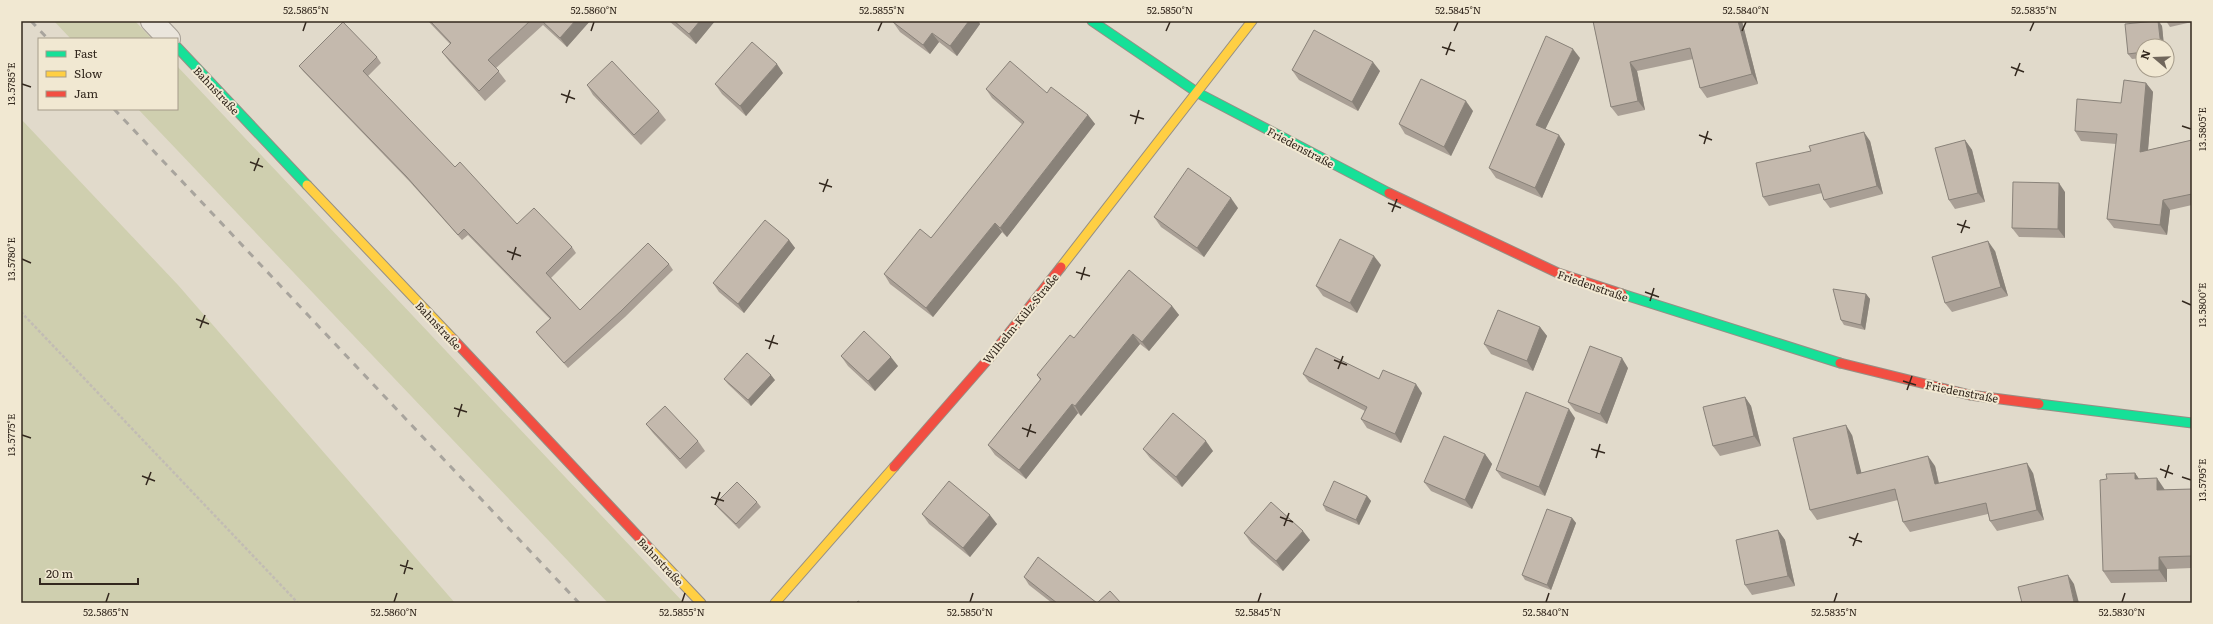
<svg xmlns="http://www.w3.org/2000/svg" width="2213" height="624" font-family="Literata,serif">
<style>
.green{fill:#cfcfaf}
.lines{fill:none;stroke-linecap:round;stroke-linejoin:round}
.street-casing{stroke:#a69f95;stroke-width:24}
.fast-casing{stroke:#958f85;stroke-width:11}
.slow-casing{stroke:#958f85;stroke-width:11}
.jam-casing{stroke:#958f85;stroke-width:11}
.path{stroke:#c2bcb4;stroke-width:2.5;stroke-dasharray:3 2;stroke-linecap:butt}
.street{stroke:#eae5dc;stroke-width:22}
.fast{stroke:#16e098;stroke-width:9}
.slow{stroke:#ffcf43;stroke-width:9}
.jam{stroke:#f24e42;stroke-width:9}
.rail{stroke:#a8a49d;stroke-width:3;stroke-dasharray:7 7;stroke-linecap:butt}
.wall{fill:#a99f95}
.shaded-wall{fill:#898279}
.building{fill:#c4b9ad;stroke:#898279}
.ticks{fill:none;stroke:#33281e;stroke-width:1.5}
.labels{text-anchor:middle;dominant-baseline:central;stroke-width:4;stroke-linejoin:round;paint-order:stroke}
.street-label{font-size:11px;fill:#33281e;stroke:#f1e8d2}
.neatline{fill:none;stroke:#33281e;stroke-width:1.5}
.ticks-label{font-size:10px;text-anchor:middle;fill:#33281e}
</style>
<rect width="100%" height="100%" fill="#e1dacb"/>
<!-- green -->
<g class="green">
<path d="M54,21H135L152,39H71Z"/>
<path d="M177,66L684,603H608L138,109H177Z"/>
<path d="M21,119L178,285L455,603H21Z"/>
</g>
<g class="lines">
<defs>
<path id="street" d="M152,21L169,39"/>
<g id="fast">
<path d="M1092,21L1198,93L1389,193"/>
<path d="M177,47L307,185"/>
<path d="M1622,294L1840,363"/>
<path d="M2039,404L2192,423"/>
</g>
<g id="slow">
<path d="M307,185L453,339"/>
<path d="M1061,267L1252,21"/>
<path d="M650,549L701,603"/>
<path d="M775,603L894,467"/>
</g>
<g id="jam">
<path d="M1389,193L1558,273L1622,294"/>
<path d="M453,339L650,549"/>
<path d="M1840,363L1970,395L2039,404"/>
<path d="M894,467L991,356L1061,267"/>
</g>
</defs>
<!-- street casing -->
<use href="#street" class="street-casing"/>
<!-- fast casing -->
<use href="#fast" class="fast-casing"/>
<!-- slow casing -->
<use href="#slow" class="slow-casing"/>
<!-- jam casing -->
<use href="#jam" class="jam-casing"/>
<!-- path -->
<path class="path" d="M21,312L298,603"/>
<!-- street -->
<use href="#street" class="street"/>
<!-- fast -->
<use href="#fast" class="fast"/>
<!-- slow -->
<use href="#slow" class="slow"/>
<!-- jam -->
<use href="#jam" class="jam"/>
<!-- rail -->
<g class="rail">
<path d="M31,21L48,39"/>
<path d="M114,109L579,603"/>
</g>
</g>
<!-- wall -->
<g class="wall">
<path d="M428,21H590L567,47L543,25L496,68L506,81L485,101L449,61L442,52L450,44Z"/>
<path d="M669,21H715L696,44Z"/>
<path d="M894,21H978L980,24L957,56L939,42L930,54L900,32L893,22Z"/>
<path d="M1593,21H1742L1758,84L1707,98L1700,88L1693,59L1637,71L1645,110L1618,116L1611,107Z"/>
<path d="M2159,21L2162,26L2164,46H2143V58L2132,59L2128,54Z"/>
<path d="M2166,21H2192V22L2170,27Z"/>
<path d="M377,57L381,63L368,76L455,167L517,224L572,247L576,253L551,278L580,310L669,264L673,270L625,317L568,368L540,337L536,332L550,319L468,235L462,240L410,182L303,71L299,66Z"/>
<path d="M1580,58L1545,129L1565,144L1542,198L1496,178L1489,168Z"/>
<path d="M1292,70L1380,71L1358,111L1299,80Z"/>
<path d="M783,73L746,116L722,94L715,84Z"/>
<path d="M2146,83L2153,92L2148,150L2192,140V205L2170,210L2167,235L2114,228L2107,219L2116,144L2081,141L2075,131L2121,103Z"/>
<path d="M587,85L659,111L666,120L641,145L593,95Z"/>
<path d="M986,89L1047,93L1088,115L1095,124L1007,237L1002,232L933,317L890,284L884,274L931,238L1023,125L992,98Z"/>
<path d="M1473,111L1451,156L1405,134L1399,124Z"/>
<path d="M1965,140L1972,150L1985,202L1955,209L1949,200Z"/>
<path d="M1870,141L1883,194L1830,208L1824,200L1822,193L1769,206L1763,197Z"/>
<path d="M2065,192V238L2019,237L2012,228Z"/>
<path d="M1238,208L1204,257L1161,227L1154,217Z"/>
<path d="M789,240L795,248L744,313L719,292L713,283Z"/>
<path d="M1995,251L2008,296L1952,312L1945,303Z"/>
<path d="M1381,265L1357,313L1323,296L1316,286Z"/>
<path d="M1866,294L1870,299L1865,330L1844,325L1841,320Z"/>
<path d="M1172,306L1179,315L1149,351L1140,344L1081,416L1078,413L1026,479L995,455L988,445L1040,380L1037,375L1074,338Z"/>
<path d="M1540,327L1547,336L1533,371L1491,354L1484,344Z"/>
<path d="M841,356L898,366L875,391L848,366Z"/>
<path d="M1628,368L1607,424L1575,411L1568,402Z"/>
<path d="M1303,374L1379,379L1422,393L1401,443L1367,428L1361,419L1365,411L1309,382Z"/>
<path d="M724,379L775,380L751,406L728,384Z"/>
<path d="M1745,397L1751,406L1761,446L1720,456L1713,446Z"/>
<path d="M1575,418L1545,496L1502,478L1496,470Z"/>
<path d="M646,424L698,441L705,451L686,469L653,433Z"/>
<path d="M1852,435L1861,473L1935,466L1939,483L2033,473L2044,520L1997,531L1990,521L1988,514L1910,532L1903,522L1898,500L1817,520L1810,510Z"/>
<path d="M1143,449L1213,451L1182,487L1150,458Z"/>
<path d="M1485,454L1492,464L1472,509L1431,491L1424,482Z"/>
<path d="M2135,473L2139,479L2165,490L2192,489V568L2167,569V582L2111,583L2103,571L2107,479Z"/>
<path d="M1367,496L1371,501L1359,525L1326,511L1323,505Z"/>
<path d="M757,502L761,507L739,529L719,509L715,504Z"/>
<path d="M922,514L997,524L970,557L929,524Z"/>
<path d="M1572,518L1576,523L1551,590L1525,580L1522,575Z"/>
<path d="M1778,530L1785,540L1795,586L1752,595L1745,585Z"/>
<path d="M1244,533L1310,540L1283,571L1251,543Z"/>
<path d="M1024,577L1097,603H1121H1052L1029,585Z"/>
</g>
<!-- shaded-wall -->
<g class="shaded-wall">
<path d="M575,21H590L567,47L560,38Z"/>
<path d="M700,21H715L696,44L689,34Z"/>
<path d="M969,21H978L980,24L957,56L950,46Z"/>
<path d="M1738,21H1742L1758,84L1752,74Z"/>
<path d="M2158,21L2162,26L2164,46H2161Z"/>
<path d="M932,33L939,42L930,54L923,45Z"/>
<path d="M1573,49L1580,58L1543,134L1536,125Z"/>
<path d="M1373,62L1380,71L1358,111L1352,102Z"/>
<path d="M1630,62L1637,71L1645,110L1638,101Z"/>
<path d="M777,64L783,73L746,116L740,106Z"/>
<path d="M2146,83L2153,92L2147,161L2140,152Z"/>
<path d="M1466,101L1473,111L1451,156L1444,147Z"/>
<path d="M1088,115L1095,124L1007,237L1000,228Z"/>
<path d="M1864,132L1870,141L1883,194L1877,186Z"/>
<path d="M1559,135L1565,144L1542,198L1535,188Z"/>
<path d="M1965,140L1972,150L1985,202L1978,193Z"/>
<path d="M2059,183L2065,192V238L2058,229Z"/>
<path d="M1231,198L1238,208L1204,257L1197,248Z"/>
<path d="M2163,200L2170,210L2167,235L2160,225Z"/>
<path d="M995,223L1002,232L933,317L926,308Z"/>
<path d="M789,240L795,248L744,313L738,304Z"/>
<path d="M1988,241L1995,251L2008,296L2001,287Z"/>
<path d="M1374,256L1381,265L1357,313L1350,303Z"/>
<path d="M1866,294L1870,299L1865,330L1861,325Z"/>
<path d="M1172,306L1179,315L1149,351L1142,342Z"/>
<path d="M1540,327L1547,336L1533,371L1527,361Z"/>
<path d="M1133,334L1140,344L1081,416L1075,406Z"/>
<path d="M891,357L898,366L875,391L868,381Z"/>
<path d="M1622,358L1628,368L1607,424L1600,414Z"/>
<path d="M771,375L775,380L751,406L748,400Z"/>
<path d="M1416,384L1422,393L1401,443L1395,434Z"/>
<path d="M1745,397L1751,406L1761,446L1754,436Z"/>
<path d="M1072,404L1078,413L1026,479L1019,470Z"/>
<path d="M1569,409L1575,418L1545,496L1539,487Z"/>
<path d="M1846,425L1852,435L1864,483L1857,474Z"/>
<path d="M1206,441L1213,451L1182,487L1176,477Z"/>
<path d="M1485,454L1492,464L1472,509L1465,500Z"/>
<path d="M1928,456L1935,466L1941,494L1935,484Z"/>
<path d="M2027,463L2033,473L2044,520L2037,510Z"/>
<path d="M2135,473L2143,485L2135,479Z"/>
<path d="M2157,478L2165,490H2157Z"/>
<path d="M1367,496L1371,501L1359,525L1356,520Z"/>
<path d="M990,515L997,524L970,557L963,548Z"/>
<path d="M1572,518L1576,523L1551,590L1547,585Z"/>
<path d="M1778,530L1785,540L1795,586L1788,576Z"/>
<path d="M1303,531L1310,540L1283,571L1276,561Z"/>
<path d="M2159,557L2167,569V582L2159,570Z"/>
<path d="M2068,575L2074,584L2079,603H2075L2074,602Z"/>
</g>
<!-- building -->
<g class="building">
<path d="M430,21H530L488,60L499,71L479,91L442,52L451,43Z"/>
<path d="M542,21H575L560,38Z"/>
<path d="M674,21H700L689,34Z"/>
<path d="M894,21H969L950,46L932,33L923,45L893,22Z"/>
<path d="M1593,21H1738L1752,74L1700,88L1690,48L1630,62L1638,101L1611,107Z"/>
<path d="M2156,21H2158L2161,46H2143V52L2128,54L2125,24Z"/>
<path d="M343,22L377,57L363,71L455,167L460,162L517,224L534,208L572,247L546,273L580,310L648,243L669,264L621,311L564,363L536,332L551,318L464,229L458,235L406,176L299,66Z"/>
<path d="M1314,30L1373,62L1352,102L1292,70Z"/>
<path d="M1546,36L1573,49L1536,125L1559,135L1535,188L1489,168Z"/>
<path d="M752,42L777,64L740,106L715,84Z"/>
<path d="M612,61L659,111L634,135L587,85Z"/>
<path d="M1010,61L1047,93L1051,87L1088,115L1000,228L995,223L926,308L884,274L920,229L931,238L1024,122L986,89Z"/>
<path d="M1421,79L1466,101L1444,147L1399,124Z"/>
<path d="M2124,80L2146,83L2140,152L2192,140V194L2163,200L2160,225L2107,219L2117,134L2075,131L2077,99L2121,103Z"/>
<path d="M1864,132L1877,186L1824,200L1819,184L1763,197L1756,163L1811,151L1809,146Z"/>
<path d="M1965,140L1978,193L1949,200L1935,148Z"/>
<path d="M1188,168L1231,198L1197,248L1154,217Z"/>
<path d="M2013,182L2059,183L2058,229L2012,228Z"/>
<path d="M765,220L789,240L738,304L713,283Z"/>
<path d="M1340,239L1374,256L1350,303L1316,286Z"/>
<path d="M1988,241L2001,287L1945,303L1932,257Z"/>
<path d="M1129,270L1172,306L1142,342L1133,334L1075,406L1072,404L1019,470L988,445L1041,379L1037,375L1070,335L1074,338Z"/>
<path d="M1833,289L1866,294L1861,325L1841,320Z"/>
<path d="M1498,310L1540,327L1527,361L1484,344Z"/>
<path d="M864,331L891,357L868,381L841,356Z"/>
<path d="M1590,346L1622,358L1600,414L1568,402Z"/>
<path d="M1316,348L1379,379L1383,370L1416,384L1395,434L1361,419L1367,407L1303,374Z"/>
<path d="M747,353L771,375L748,400L724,379Z"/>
<path d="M1526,392L1569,409L1539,487L1496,470Z"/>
<path d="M1745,397L1754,436L1713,446L1703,407Z"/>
<path d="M665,406L698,441L680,459L646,424Z"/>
<path d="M1173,413L1206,441L1176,477L1143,449Z"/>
<path d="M1846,425L1857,474L1928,456L1935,484L2027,463L2037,510L1990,521L1986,503L1903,522L1895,489L1810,510L1793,438Z"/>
<path d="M1444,436L1485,454L1465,500L1424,482Z"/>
<path d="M2135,473V479L2157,478V490L2192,489V556L2159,557V570L2103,571L2100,480L2107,479L2106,474Z"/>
<path d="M949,481L990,515L963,548L922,514Z"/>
<path d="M1334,481L1367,496L1356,520L1323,505Z"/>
<path d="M737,482L757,502L736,524L715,504Z"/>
<path d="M1271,502L1303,531L1276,561L1244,533Z"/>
<path d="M1547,509L1572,518L1547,585L1522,575Z"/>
<path d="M1778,530L1788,576L1745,585L1736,540Z"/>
<path d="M1038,557L1097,603L1110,591L1121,603H1057L1024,577Z"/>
<path d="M2068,575L2074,602L2071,603H2022L2018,587Z"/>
<path d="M858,601L861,603H856Z"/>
</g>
<!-- ticks -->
<path class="ticks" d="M303,31L306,22M591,31L594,22M878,31L882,22M1166,31L1170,22M1454,31L1458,22M1742,31L1746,22M2030,31L2034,22M1442,47L1455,51M1446,55L1451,42M2011,67L2024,72M2015,76L2020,63M22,84L31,87M561,94L575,99M566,103L570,90M1130,115L1144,119M1135,124L1139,110M2182,126L2191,129M1699,135L1712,140M1704,144L1708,131M250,162L263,167M254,171L259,158M819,183L832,187M823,192L828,179M1388,203L1401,208M1392,212L1397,199M1957,224L1970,228M1961,233L1966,220M507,251L521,256M22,259L31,263M512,260L516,247M1076,272L1090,276M1081,280L1085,267M1645,292L1659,297M1650,301L1654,288M2182,301L2191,305M196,319L209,324M200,328L205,315M765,340L778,344M769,349L774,335M1334,360L1347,365M1338,369L1343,356M1903,381L1916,385M1907,390L1912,376M454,408L467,412M458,417L462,404M1022,428L1036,433M22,435L31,438M1027,437L1031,424M1591,449L1605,453M1596,458L1600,444M2160,469L2173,474M142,476L155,481M2182,477L2191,480M2165,478L2169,465M146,485L151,472M711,497L724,501M715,505L720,492M1280,517L1293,522M1284,526L1289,513M1849,537L1862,542M1853,546L1858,533M400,565L413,569M404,574L408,560M106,602L109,593M394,602L397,593M682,602L685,593M970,602L973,593M1258,602L1261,593M1546,602L1549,593M1834,602L1837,593M2122,602L2125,593"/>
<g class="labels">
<!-- street labels -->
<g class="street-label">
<text transform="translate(217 90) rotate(47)">Bahnstraße</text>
<text transform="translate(1301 147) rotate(28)">Friedenstraße</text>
<text transform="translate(1593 285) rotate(19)">Friedenstraße</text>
<text transform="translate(1020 318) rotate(-51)">Wilhelm-Külz-Straße</text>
<text transform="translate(439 325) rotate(47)">Bahnstraße</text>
<text transform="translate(1962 391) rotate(11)">Friedenstraße</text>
<text transform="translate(661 561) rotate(47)">Bahnstraße</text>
</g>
</g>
<!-- border -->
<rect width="2213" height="624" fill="none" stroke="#f1e8d2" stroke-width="44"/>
<!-- legend -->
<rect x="38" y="38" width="140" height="72" fill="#f1e8d2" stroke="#a59b8a"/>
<rect x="46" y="51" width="20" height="6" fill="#16e098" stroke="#a59b8a"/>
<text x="74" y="58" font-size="12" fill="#33281e">Fast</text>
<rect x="46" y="71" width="20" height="6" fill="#ffcf43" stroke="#a59b8a"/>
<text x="74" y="78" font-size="12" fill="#33281e">Slow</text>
<rect x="46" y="91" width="20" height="6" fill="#f24e42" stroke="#a59b8a"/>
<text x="74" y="98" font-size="12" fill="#33281e">Jam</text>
<!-- north arrow -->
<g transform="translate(2155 58) rotate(289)"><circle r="19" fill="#f1e8d2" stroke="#a59b8a"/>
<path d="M0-3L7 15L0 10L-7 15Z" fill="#70665b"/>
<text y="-6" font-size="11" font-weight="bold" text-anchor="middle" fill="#33281e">N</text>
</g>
<!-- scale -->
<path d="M40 578v6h98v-6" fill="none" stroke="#33281e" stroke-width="2"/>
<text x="46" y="578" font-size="12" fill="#33281e" stroke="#f1e8d2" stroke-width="3" paint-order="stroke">20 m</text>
<rect x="22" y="22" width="2169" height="580" class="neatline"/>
<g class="ticks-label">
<text x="306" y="14">52.5865°N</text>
<text x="594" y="14">52.5860°N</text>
<text x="882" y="14">52.5855°N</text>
<text x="1170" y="14">52.5850°N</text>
<text x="1458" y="14">52.5845°N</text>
<text x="1746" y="14">52.5840°N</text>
<text x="2034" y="14">52.5835°N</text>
<text transform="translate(11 84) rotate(-90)" y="4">13.5785°E</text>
<text transform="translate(2202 129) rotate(-90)" y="4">13.5805°E</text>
<text transform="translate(11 259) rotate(-90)" y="4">13.5780°E</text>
<text transform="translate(2202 305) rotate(-90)" y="4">13.5800°E</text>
<text transform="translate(11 435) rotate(-90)" y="4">13.5775°E</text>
<text transform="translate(2202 480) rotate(-90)" y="4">13.5795°E</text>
<text x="106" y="616">52.5865°N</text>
<text x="394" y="616">52.5860°N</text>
<text x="682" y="616">52.5855°N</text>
<text x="970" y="616">52.5850°N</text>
<text x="1258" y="616">52.5845°N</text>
<text x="1546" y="616">52.5840°N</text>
<text x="1834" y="616">52.5835°N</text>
<text x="2122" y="616">52.5830°N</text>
</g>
</svg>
